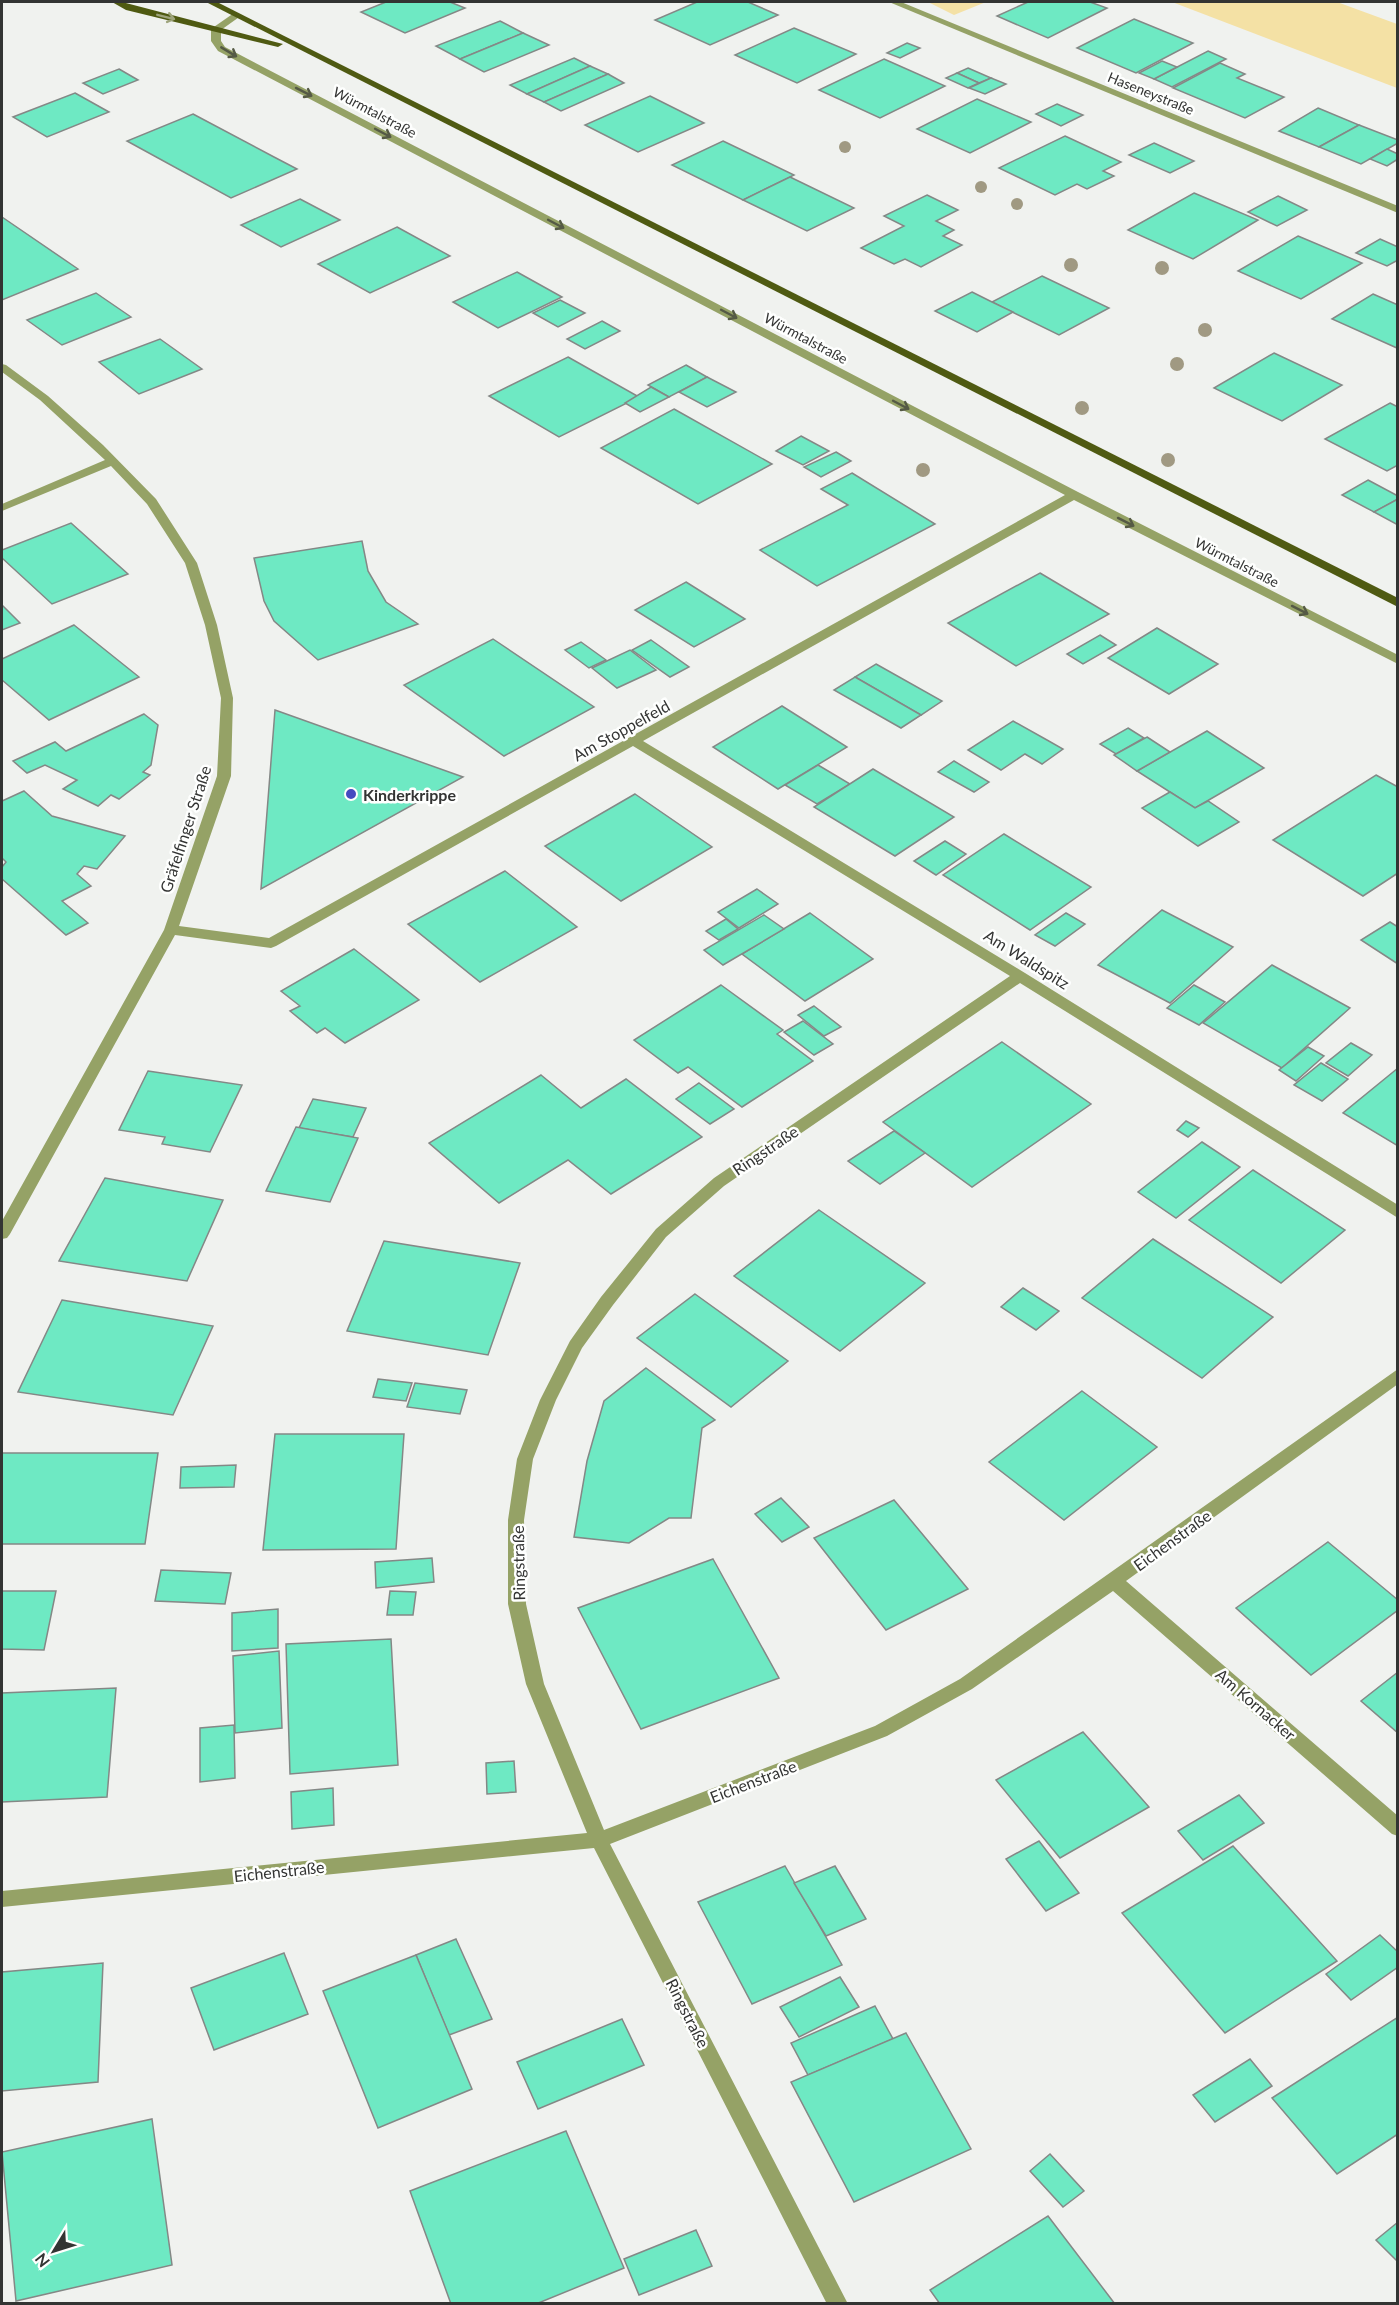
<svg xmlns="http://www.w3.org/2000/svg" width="1399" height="2305" font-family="Lato,sans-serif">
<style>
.green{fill:#f4e1a5}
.building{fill:#6ee9c3;stroke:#848886;stroke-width:1.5}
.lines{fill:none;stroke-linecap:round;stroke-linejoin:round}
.minor{fill:#95a266;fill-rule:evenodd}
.major{fill:#4f5a12;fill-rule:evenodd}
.tree{fill:#a09982}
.oneway{stroke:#9ea47c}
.oneway2{stroke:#555a45}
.poi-dot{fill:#454bc0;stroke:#fefffe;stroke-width:2}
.labels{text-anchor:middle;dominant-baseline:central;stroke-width:5;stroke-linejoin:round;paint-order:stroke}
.far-street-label{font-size:14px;fill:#333433;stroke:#fefffe}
.street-label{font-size:16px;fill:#333433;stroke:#fefffe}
.poi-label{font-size:16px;font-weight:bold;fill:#333433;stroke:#fefffe;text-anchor:start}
</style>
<rect width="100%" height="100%" fill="#f0f2ef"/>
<!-- green -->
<g class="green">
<path d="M928,2H986L954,15Z"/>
<path d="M1172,2H1337L1397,24V88Z"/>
</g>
<!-- building -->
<g class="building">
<path d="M386,2H450L465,8L405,33L361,12Z"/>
<path d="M697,2H748L778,15L710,45L655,20Z"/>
<path d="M1028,2H1090L1107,8L1048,38L997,16Z"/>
<path d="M1134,19L1193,43L1136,73L1077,48Z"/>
<path d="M500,21L523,33L460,59L436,46Z"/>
<path d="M794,28L856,54L797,83L735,55Z"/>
<path d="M523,33L549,45L484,72L460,59Z"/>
<path d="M907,43L920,48L900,58L887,53Z"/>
<path d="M1208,51L1226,59L1172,87L1154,79Z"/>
<path d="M574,58L590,66L527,94L510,85Z"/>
<path d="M884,59L945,86L880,118L819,90Z"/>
<path d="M1162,61L1177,67L1154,79L1139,73Z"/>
<path d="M1220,63L1245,74L1237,78L1284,97L1245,118L1173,88Z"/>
<path d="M590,66L608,74L544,102L527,94Z"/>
<path d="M968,68L991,78L979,83L957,73Z"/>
<path d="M119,69L138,80L103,94L83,83Z"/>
<path d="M957,73L979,83L968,88L946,78Z"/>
<path d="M608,74L624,83L561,111L544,102Z"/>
<path d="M991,78L1006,84L985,94L969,88Z"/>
<path d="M75,93L109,112L47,137L13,117Z"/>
<path d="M650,96L704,123L638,152L585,125Z"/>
<path d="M977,99L1031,122L970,153L917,129Z"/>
<path d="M1057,104L1083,115L1061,126L1036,114Z"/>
<path d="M1318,108L1359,125L1319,147L1279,131Z"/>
<path d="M193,114L274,157L297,169L231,198L127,141Z"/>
<path d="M1359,125L1398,140V143L1361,164L1319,147Z"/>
<path d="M1065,136L1121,162L1103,171L1114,176L1087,189L1077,184L1055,195L999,168Z"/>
<path d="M723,141L794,175L743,200L672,165Z"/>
<path d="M1154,143L1194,161L1170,173L1129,155Z"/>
<path d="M1387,149L1398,154V159L1387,166L1370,159Z"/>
<path d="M790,177L854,208L807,231L743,200Z"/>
<path d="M1194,193L1258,220L1193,259L1128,230Z"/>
<path d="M927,195L958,210L936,221L954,230L943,236L962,245L921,267L905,259L894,264L861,248L904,226L884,216Z"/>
<path d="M1278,196L1307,210L1277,226L1248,212Z"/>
<path d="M300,199L340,220L281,247L241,225Z"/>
<path d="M2,217L78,269L2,300Z"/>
<path d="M397,227L450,256L370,293L318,264Z"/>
<path d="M1298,236L1362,263L1301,299L1238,271Z"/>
<path d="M1380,239L1398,247V260L1387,266L1356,253Z"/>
<path d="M517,272L562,297L498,328L453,302Z"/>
<path d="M1042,276L1109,308L1059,335L992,302Z"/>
<path d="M972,292L992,302L1013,312L977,332L935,311Z"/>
<path d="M96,293L131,317L62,345L27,320Z"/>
<path d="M1373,294L1398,305L1397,348L1332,319Z"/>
<path d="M560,300L585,313L558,327L533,313Z"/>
<path d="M602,321L620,331L585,349L567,339Z"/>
<path d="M160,339L202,369L139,394L99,362Z"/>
<path d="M1274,353L1342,385L1282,421L1214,388Z"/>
<path d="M568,357L639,397L559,437L489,396Z"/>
<path d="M686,365L707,377L669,397L648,385Z"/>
<path d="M707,377L736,392L707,407L679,392Z"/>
<path d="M651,387L669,397L640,412L625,403Z"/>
<path d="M1390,403L1398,407V465L1387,471L1325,439Z"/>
<path d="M674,409L772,464L698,504L601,448Z"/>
<path d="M801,436L829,451L803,465L776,451Z"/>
<path d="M836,452L851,461L821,477L804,467Z"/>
<path d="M852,473L935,524L817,586L760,550L848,505L821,489Z"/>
<path d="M1368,480L1398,496V499L1374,512L1342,495Z"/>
<path d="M1398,499V525L1374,512Z"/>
<path d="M71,523L128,574L52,604L2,558V550Z"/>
<path d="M362,541L368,571L386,602L418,624L318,660L274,621L264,601L254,558Z"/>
<path d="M1040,573L1109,614L1016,666L948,623Z"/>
<path d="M686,582L745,619L694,647L635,610Z"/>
<path d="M2,605L20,623L2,630Z"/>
<path d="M74,625L139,677L49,720L2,680V659Z"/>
<path d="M1157,628L1218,664L1169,694L1108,658Z"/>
<path d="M1100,635L1116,645L1083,664L1067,654Z"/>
<path d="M493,639L594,707L504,756L404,685Z"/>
<path d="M651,640L689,667L670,677L632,650Z"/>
<path d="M581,642L606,660L589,668L565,650Z"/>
<path d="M630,650L656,670L617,688L592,668Z"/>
<path d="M876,664L942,701L921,715L855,677Z"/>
<path d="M855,677L921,715L901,728L834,690Z"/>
<path d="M782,706L847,747L778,789L713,747Z"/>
<path d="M275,710L463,777L261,889Z"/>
<path d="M144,714L158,725L151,765L143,772L150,775L119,799L111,795L98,806L63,789L77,780L45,765L27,773L13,761L55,742L66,751Z"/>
<path d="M1013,721L1047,740L1063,749L1042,764L1025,754L1001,770L968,750Z"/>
<path d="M1128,728L1144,738L1116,754L1100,744Z"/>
<path d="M1207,731L1264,768L1195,808L1137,771Z"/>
<path d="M1147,737L1170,752L1137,771L1114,755Z"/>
<path d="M954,761L989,782L974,792L938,772Z"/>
<path d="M818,765L850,784L817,804L785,785Z"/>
<path d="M873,769L954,817L895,856L814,807Z"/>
<path d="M1376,775L1398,787V873L1363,896L1273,840Z"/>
<path d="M24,791L52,816L125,836L97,869L84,866L77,874L91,886L62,901L88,923L66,935L2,879V867L6,862L2,858V801Z"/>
<path d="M1170,792L1195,808L1208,801L1239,822L1198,846L1142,808Z"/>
<path d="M635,794L712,847L621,901L545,846Z"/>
<path d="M1004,834L1091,887L1030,930L943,875Z"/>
<path d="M945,841L966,854L936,875L914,861Z"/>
<path d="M505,871L577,927L480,982L408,924Z"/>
<path d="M757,889L778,904L739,928L718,912Z"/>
<path d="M1162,910L1233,947L1170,1003L1098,965Z"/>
<path d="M810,913L873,959L805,1001L742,954Z"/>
<path d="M1066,913L1085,924L1055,946L1035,935Z"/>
<path d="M764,915L784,929L723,965L704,950Z"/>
<path d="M726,919L738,929L719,940L706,931Z"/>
<path d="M1390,922L1398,927V964L1361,940Z"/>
<path d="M354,949L419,1000L345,1043L325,1028L317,1033L290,1011L300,1006L281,991Z"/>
<path d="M1272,965L1350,1008L1282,1068L1203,1023Z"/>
<path d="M721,985L783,1030L777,1034L813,1061L742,1107L688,1067L678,1073L634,1040Z"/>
<path d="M1194,985L1225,1002L1199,1025L1167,1008Z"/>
<path d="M814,1006L841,1027L824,1036L798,1015Z"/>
<path d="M803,1021L833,1044L814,1055L784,1032Z"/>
<path d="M1002,1042L1091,1104L972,1187L883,1122Z"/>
<path d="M1351,1043L1372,1055L1348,1076L1326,1063Z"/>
<path d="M1308,1047L1324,1056L1296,1081L1279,1070Z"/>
<path d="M1321,1063L1348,1079L1322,1101L1294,1085Z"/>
<path d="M1398,1068V1146L1343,1113Z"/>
<path d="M148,1071L242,1085L210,1152L162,1144L165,1137L119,1130Z"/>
<path d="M541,1075L581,1108L626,1079L702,1137L611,1194L568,1160L499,1203L429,1143Z"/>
<path d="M699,1083L734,1109L710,1124L676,1099Z"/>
<path d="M313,1099L366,1108L353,1137L299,1128Z"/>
<path d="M1186,1121L1199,1128L1188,1137L1177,1130Z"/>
<path d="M296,1127L358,1138L330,1202L266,1191Z"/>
<path d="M894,1131L925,1153L880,1184L848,1161Z"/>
<path d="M1202,1142L1240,1167L1176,1218L1138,1192Z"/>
<path d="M1253,1170L1345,1230L1281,1283L1189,1220Z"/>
<path d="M105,1178L223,1200L187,1281L59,1261Z"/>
<path d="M819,1210L925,1283L840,1351L734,1276Z"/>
<path d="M1153,1239L1273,1317L1202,1378L1082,1298Z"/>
<path d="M384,1241L520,1263L488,1355L347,1331Z"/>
<path d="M1023,1288L1059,1311L1036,1330L1001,1307Z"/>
<path d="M695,1294L788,1361L731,1407L637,1338Z"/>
<path d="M62,1300L213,1326L173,1415L18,1392Z"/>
<path d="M646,1368L715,1420L702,1428L691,1518H669L629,1543L574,1537L587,1461L604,1401Z"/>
<path d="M378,1379L412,1383L406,1401L373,1397Z"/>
<path d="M415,1383L467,1390L460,1414L407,1407Z"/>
<path d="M1082,1391L1157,1447L1064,1520L989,1462Z"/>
<path d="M275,1434H404L396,1549L263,1550Z"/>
<path d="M2,1453H158L145,1544H2Z"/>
<path d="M236,1465L234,1487L180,1488L181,1467Z"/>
<path d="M781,1498L809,1527L782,1542L755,1514Z"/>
<path d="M894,1500L968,1589L886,1630L814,1538Z"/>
<path d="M1328,1542L1398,1600V1610L1311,1675L1236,1608Z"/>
<path d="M432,1558L434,1582L376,1588L375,1562Z"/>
<path d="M713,1559L779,1678L641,1729L578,1608Z"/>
<path d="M161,1570L231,1573L225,1604L155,1601Z"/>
<path d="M2,1591H56L44,1650L2,1649Z"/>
<path d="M390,1591L416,1592L413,1615H387Z"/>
<path d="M278,1609V1648L232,1651V1613Z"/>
<path d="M391,1639L398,1765L290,1774L286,1644Z"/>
<path d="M279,1651L282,1728L235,1733L233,1656Z"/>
<path d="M1398,1672V1733L1361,1701Z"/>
<path d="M116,1688L107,1797L2,1802V1693Z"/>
<path d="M234,1725L235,1778L200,1782V1728Z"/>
<path d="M1083,1732L1149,1807L1060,1858L996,1780Z"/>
<path d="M514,1761L516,1792L487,1794L486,1763Z"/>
<path d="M333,1788L334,1825L292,1829L291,1792Z"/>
<path d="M1239,1795L1264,1823L1203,1860L1178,1831Z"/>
<path d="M1039,1841L1079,1893L1046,1911L1006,1859Z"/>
<path d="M1233,1846L1337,1961L1225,2033L1122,1913Z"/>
<path d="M785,1866L842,1965L752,2004L698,1902Z"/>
<path d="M835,1866L866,1919L826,1936L794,1883Z"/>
<path d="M1380,1935L1398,1952V1967L1351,2000L1326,1974Z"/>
<path d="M456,1939L492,2019L449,2035L416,1955Z"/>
<path d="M284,1953L308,2014L214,2050L191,1988Z"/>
<path d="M416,1955L472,2089L378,2128L323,1991Z"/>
<path d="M103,1963L98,2082L2,2091V1972Z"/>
<path d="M840,1977L859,2007L799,2037L780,2007Z"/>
<path d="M875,2006L893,2039L808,2075L791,2043Z"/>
<path d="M1398,2017V2134L1337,2174L1272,2098Z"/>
<path d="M622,2019L644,2065L538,2109L517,2062Z"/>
<path d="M906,2033L971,2149L854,2202L791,2082Z"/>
<path d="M1250,2059L1272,2086L1215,2122L1193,2095Z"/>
<path d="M152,2119L172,2265L16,2301L2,2152Z"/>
<path d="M566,2131L624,2268L536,2304H451L410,2191Z"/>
<path d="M1050,2154L1084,2191L1063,2207L1030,2171Z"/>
<path d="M1048,2216L1115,2304H940L930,2290Z"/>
<path d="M1398,2222V2262L1376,2240Z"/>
<path d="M696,2230L712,2266L639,2295L624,2259Z"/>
</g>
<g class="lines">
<!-- minor -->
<g class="minor">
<path d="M889,2H901L1398,206V213Z"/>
<path d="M234,13L242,15L221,30V41L225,47L1078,492L1398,655V664L1074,500L643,741L1025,973L1398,1205V1218L1020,983L724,1186L666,1237L613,1305L582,1348L556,1400L533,1459L524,1520L526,1604L544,1684L604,1830L875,1726L960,1679L1398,1369V1384L1126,1581L1398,1816V1836L1392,1834L1113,1591L972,1689L887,1736L610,1844L848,2304H827L594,1848L2,1907V1891L587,1833L526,1684L508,1604V1520L517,1459L540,1400L570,1341L601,1297L656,1229L714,1178L1010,976L633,746L276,946L271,948L175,935L10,1234L7,1238L2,1239V1221L164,930L217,776L221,698L205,625L185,563L147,504L111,466L2,511V504L105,460L40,400L2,372V364L6,365L48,396L103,445L156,499L197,563L217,625L233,698L231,776L179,926L269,938L1065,495L218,51L211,41V29Z"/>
</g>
<!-- major -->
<g class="major">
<path d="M112,2H122L283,44L278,47L126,10Z"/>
<path d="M206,2H217L1398,598V607Z"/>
</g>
</g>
<!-- trees -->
<g class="tree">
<circle cx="845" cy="147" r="6"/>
<circle cx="981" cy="187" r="6"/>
<circle cx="1017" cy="204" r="6"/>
<circle cx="1071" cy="265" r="7"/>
<circle cx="1162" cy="268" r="7"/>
<circle cx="1205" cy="330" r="7"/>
<circle cx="1177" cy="364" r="7"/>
<circle cx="1082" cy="408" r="7"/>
<circle cx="1168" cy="460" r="7"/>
<circle cx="923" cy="470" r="7"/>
</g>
<!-- one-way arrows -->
<defs><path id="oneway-shaft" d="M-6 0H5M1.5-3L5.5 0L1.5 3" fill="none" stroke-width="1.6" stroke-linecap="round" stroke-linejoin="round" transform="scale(1.5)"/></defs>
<use class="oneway" href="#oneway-shaft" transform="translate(166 17) rotate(14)"/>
<g class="oneway2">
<use href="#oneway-shaft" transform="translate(229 52) rotate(31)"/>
<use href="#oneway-shaft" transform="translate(304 92) rotate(27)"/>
<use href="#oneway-shaft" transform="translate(383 133) rotate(28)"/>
<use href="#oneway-shaft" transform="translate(556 224) rotate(28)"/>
<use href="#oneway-shaft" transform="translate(729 314) rotate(28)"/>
<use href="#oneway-shaft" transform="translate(901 405) rotate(28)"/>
<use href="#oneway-shaft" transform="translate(1126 522) rotate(27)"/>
<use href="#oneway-shaft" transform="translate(1300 610) rotate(27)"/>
</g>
<!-- markers -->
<circle class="poi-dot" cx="351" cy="794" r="6"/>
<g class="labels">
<!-- far-street labels -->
<g class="far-street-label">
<text transform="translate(1151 93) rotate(22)">Haseneystraße</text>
<text transform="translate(375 112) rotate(28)">Würmtalstraße</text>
<text transform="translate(806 338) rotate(28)">Würmtalstraße</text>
<text transform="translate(1237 562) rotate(27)">Würmtalstraße</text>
</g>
<!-- street labels -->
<g class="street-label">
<text transform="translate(621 730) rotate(-29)">Am Stoppelfeld</text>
<text transform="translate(185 829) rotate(-72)">Gräfelfinger Straße</text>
<text transform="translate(1027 959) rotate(32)">Am Waldspitz</text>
<text transform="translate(765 1150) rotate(-34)">Ringstraße</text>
<text transform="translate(1172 1540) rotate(-36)">Eichenstraße</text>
<text transform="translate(518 1563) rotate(-91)">Ringstraße</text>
<text transform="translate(1256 1704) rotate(41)">Am Kornacker</text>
<text transform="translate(753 1781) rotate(-21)">Eichenstraße</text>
<text transform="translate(279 1871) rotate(-6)">Eichenstraße</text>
<text transform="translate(688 2013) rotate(63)">Ringstraße</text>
</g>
<!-- poi labels -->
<g class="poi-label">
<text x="363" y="794">Kinderkrippe</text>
</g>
</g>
<!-- border -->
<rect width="1399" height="2305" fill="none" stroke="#333433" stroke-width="6"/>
<!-- north arrow -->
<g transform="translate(54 2251) rotate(232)" stroke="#fefffe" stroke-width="4.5" paint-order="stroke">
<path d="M0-4.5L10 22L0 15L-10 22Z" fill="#333433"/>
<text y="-9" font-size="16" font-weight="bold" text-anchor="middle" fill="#333433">N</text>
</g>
</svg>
